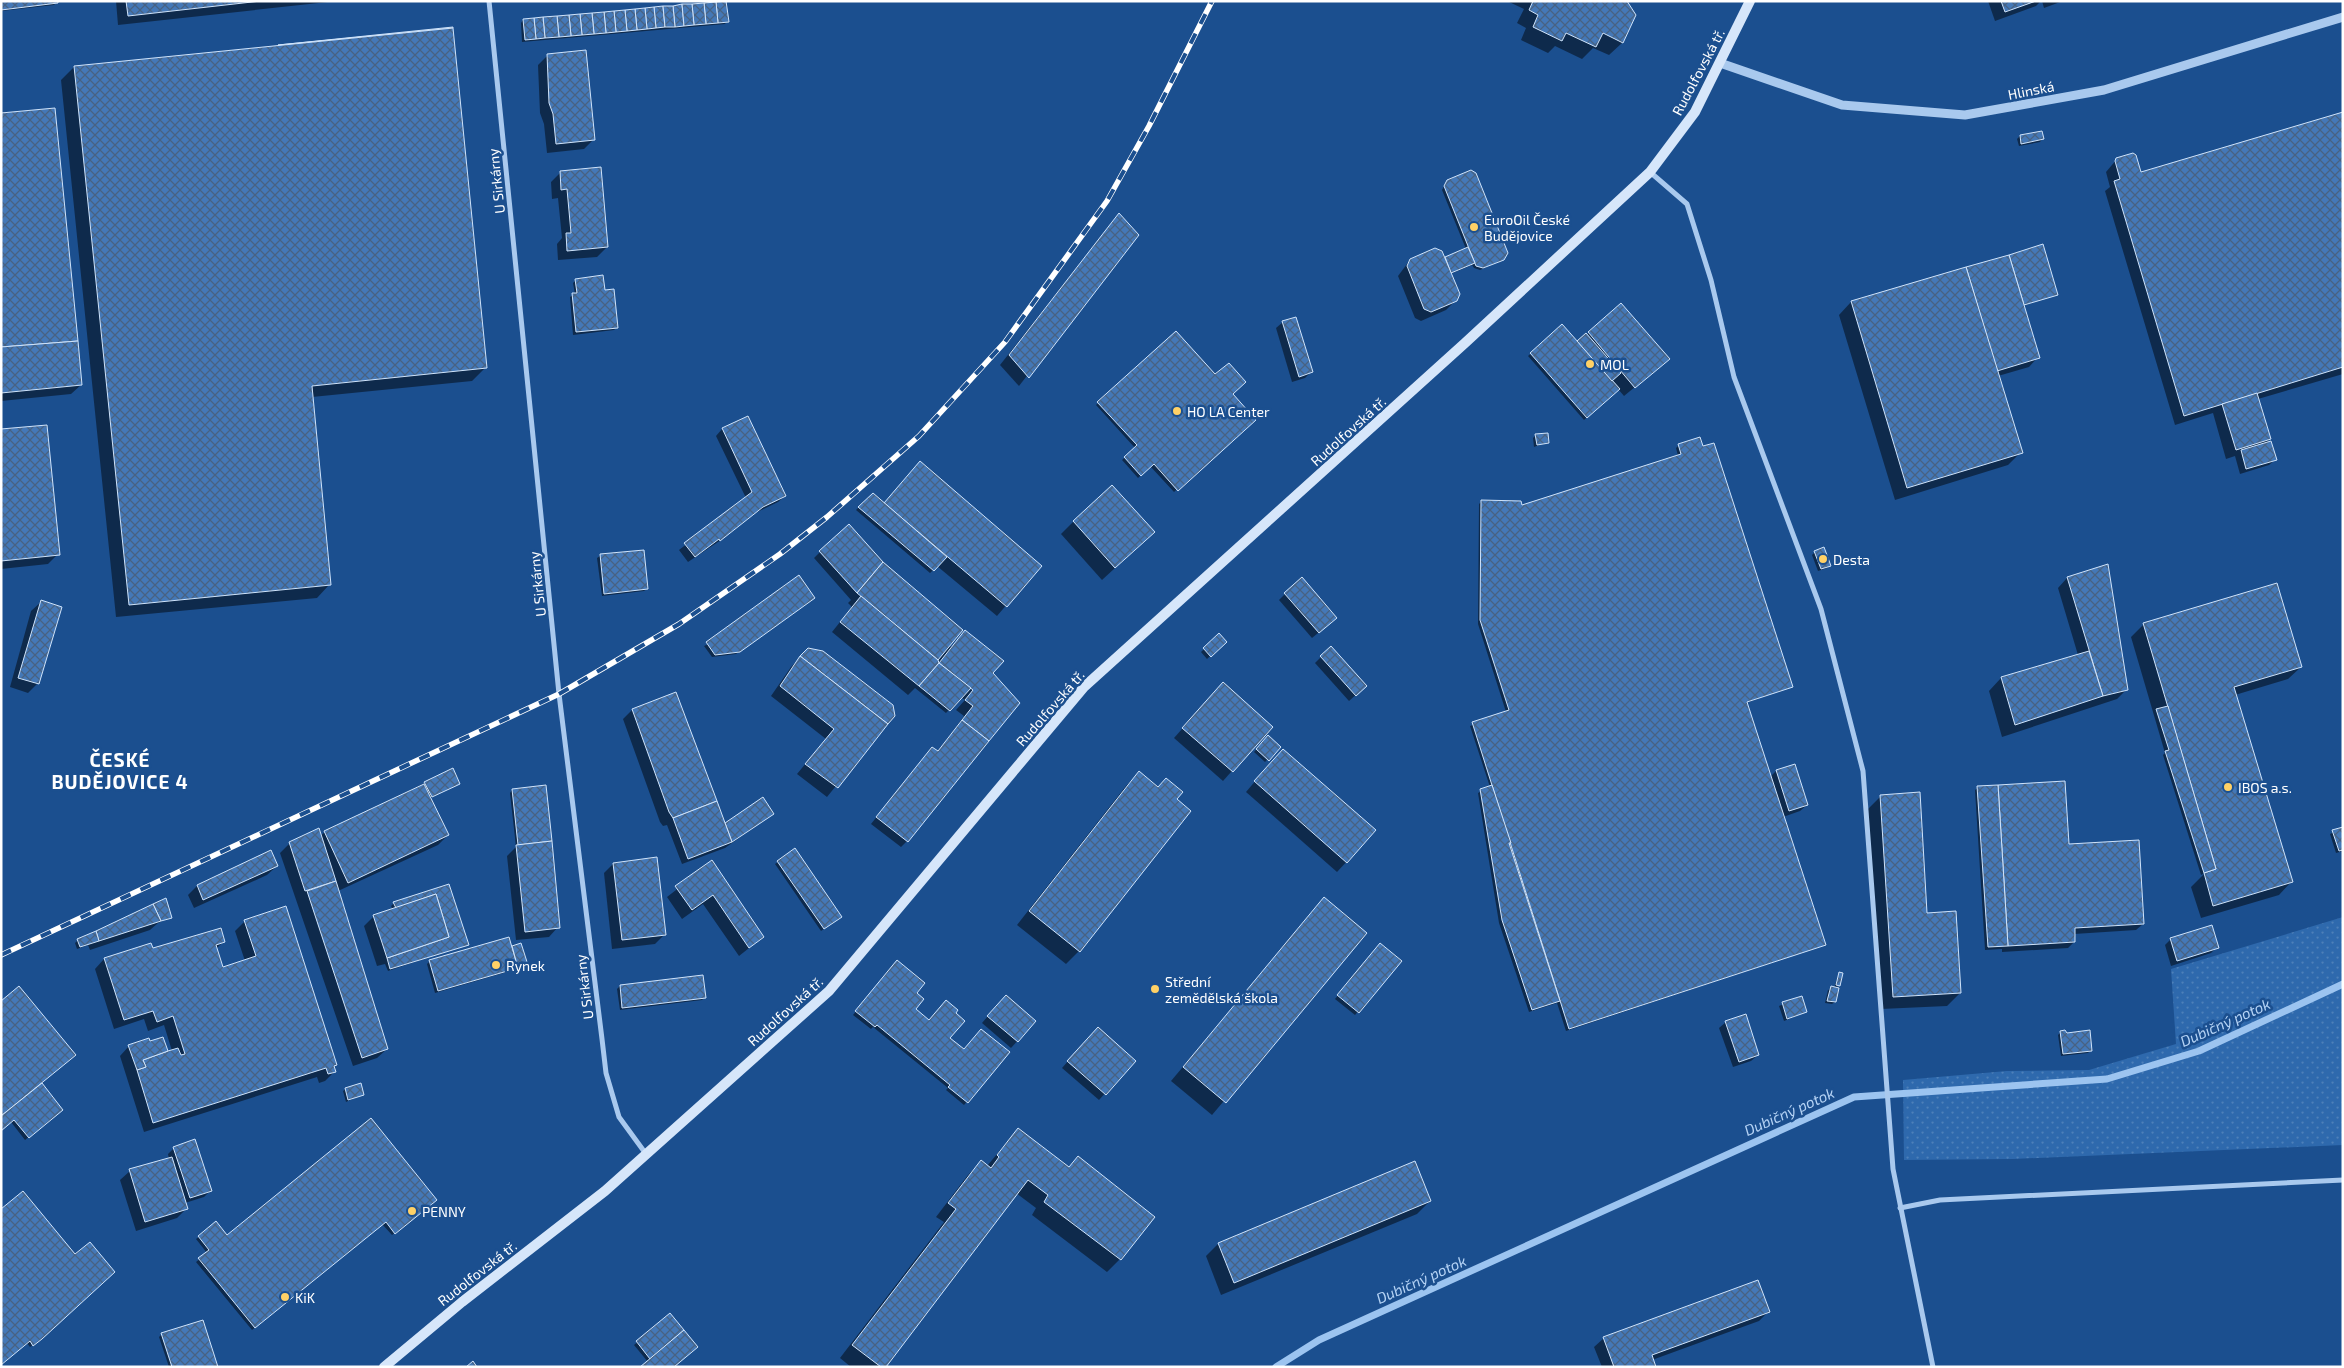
<svg xmlns="http://www.w3.org/2000/svg" width="2344" height="1368" font-family="'Exo 2',sans-serif">
<style>
.grass{fill:url(#grass-dots)}
.shadow{fill:#0007}
.lines{fill:none;stroke-linecap:round;stroke-linejoin:round}
.stream{stroke:#9cc4f0;stroke-width:7}
.building{fill:url(#building-cross-hatch);stroke:#cfe3fa}
.minor{stroke:#a9c9ee;stroke-width:5}
.tertiary{stroke:#a9c9ee;stroke-width:9}
.secondary{stroke:#d6e6fa;stroke-width:10}
.rail-casing{stroke:#fff;stroke-width:5.5}
.rail{stroke:#1b4f8f;stroke-width:4;stroke-dasharray:11;stroke-linecap:butt}
.poi-dot{fill:#ffd166;stroke:#1b4f8f;stroke-width:2}
.labels{text-anchor:middle;dominant-baseline:central;stroke-width:5;stroke-linejoin:round;paint-order:stroke}
.street-label{font-size:14px;fill:#fff;stroke:#1b4f8f}
.poi-label{font-size:14px;fill:#fff;stroke:#1b4f8f;text-anchor:start}
.water-label{font-size:15px;font-style:italic;fill:#b5d3f5;stroke:#1b4f8f}
.district-label{font-size:19px;font-weight:bold;letter-spacing:1px;fill:#fff;stroke:#1b4f8f}
</style>
<defs>
<pattern id="grass-dots" width="8" height="8" patternUnits="userSpaceOnUse" patternTransform="scale(1.25)"><rect width="8" height="8" fill="#2e69ad"/><path d="M2 2h.1M6 6h.1" fill="none" stroke="#4d80b9" stroke-width="1.8" stroke-linecap="round"/></pattern>
<pattern id="building-cross-hatch" width="8" height="8" patternUnits="userSpaceOnUse" patternTransform="scale(1.25)"><rect width="8" height="8" fill="#4478b7"/><path d="M0 0l8 8M0 8l8-8" fill="none" stroke="#486282"/></pattern>
</defs>
<rect width="100%" height="100%" fill="#1b4f8f"/>
<!-- grass -->
<path class="grass" d="M2343,917V1145L2013,1159L1904,1160L1903,1080L2007,1071L2089,1070L2176,1044L2171,969Z"/>
<!-- shadow -->
<g class="shadow">
<path d="M1,1L57,2L54,5L1,11Z"/>
<path d="M116,1H337L118,25Z"/>
<path d="M1507,1H1626L1635,15L1622,43L1609,55L1593,48L1582,59L1555,46L1548,53L1521,40L1526,28L1517,23L1524,9Z"/>
<path d="M1988,1H2041L2036,6L1995,21Z"/>
<path d="M2042,1H2063L2044,8Z"/>
<path d="M523,20L727,21L725,24L522,42L521,23Z"/>
<path d="M451,29L485,368L472,381L312,397L329,585L317,598L116,617L61,80L74,67Z"/>
<path d="M548,55L594,139L584,149L547,153L544,124L540,113L538,65Z"/>
<path d="M2343,113V374L2258,399L2270,439L2265,444L2276,459L2269,465L2240,474L2235,456L2226,459L2213,413L2175,425L2105,191L2110,187L2106,172L2117,159L2141,174Z"/>
<path d="M1,114L81,385L71,394L1,401Z"/>
<path d="M2020,136L2042,139L2040,142L2019,146L2017,139Z"/>
<path d="M560,173L607,247L597,257L558,260L557,244L562,238L558,198L552,199L551,182Z"/>
<path d="M1447,181L1503,259L1480,270L1474,268L1472,265L1450,274L1456,300L1446,310L1421,321L1415,318L1398,276L1410,260L1444,259L1466,249L1442,190Z"/>
<path d="M1119,214L1137,235L1019,386L1000,365Z"/>
<path d="M576,280L604,291L617,327L614,330L573,335L570,297L575,294L573,283Z"/>
<path d="M2057,294L2023,306L2038,357L2029,367L1998,376L2021,452L2008,465L1895,500L1839,315L1851,302Z"/>
<path d="M1621,305L1658,368L1624,396L1618,389L1584,420L1528,356L1562,326L1577,343Z"/>
<path d="M1283,322L1311,372L1305,378L1292,382L1276,328Z"/>
<path d="M1176,332L1255,420L1174,492L1150,466L1138,478L1122,460L1135,448L1096,405Z"/>
<path d="M747,417L785,496L778,502L755,513L724,538L688,562L679,550L746,498L716,436L722,429Z"/>
<path d="M1,430L58,554L48,564L1,569Z"/>
<path d="M1536,435L1547,442L1534,447L1533,438Z"/>
<path d="M1679,445L1792,686L1746,703L1770,777L1776,771L1807,805L1800,811L1783,817L1825,945L1566,1031L1557,1003L1529,1012L1499,923L1478,793L1490,787L1470,726L1506,712L1478,624L1479,504L1482,501L1520,507L1678,456L1676,448Z"/>
<path d="M873,494L884,503L1040,566L997,616L937,566L930,573L856,510Z"/>
<path d="M1073,522L1140,545L1102,580L1061,534Z"/>
<path d="M820,552L951,647L965,632L991,673L907,841L901,847L871,824L926,755L932,748L937,752L954,730L964,716L956,710L965,700L961,697L946,713L915,688L908,695L832,632L852,607L848,603L851,600L814,558Z"/>
<path d="M1815,552L1830,565L1827,568L1818,571L1812,555Z"/>
<path d="M600,556L647,589L644,591L602,596L597,558Z"/>
<path d="M2107,566L2127,689L2117,699L2002,737L1989,691L2001,678L2078,655L2058,588L2067,578Z"/>
<path d="M1285,594L1329,624L1312,638L1279,600Z"/>
<path d="M810,600L736,654L712,657L704,646Z"/>
<path d="M41,602L38,683L28,693L10,687L31,611Z"/>
<path d="M2144,624L2301,667L2288,679L2235,695L2291,882L2279,895L2201,918L2191,887L2205,873L2201,875L2163,755L2165,753L2131,637Z"/>
<path d="M1219,635L1225,642L1207,659L1201,652Z"/>
<path d="M809,649L887,723L827,797L797,774L826,739L771,696L791,667Z"/>
<path d="M1321,657L1359,692L1349,701L1315,663Z"/>
<path d="M1213,694L1271,727L1223,781L1174,738Z"/>
<path d="M632,710L725,825L772,814L725,848L682,864L667,825L663,826L660,822L623,719Z"/>
<path d="M1268,737L1279,747L1265,762L1254,752Z"/>
<path d="M1273,760L1375,831L1337,872L1246,792Z"/>
<path d="M1139,773L1079,951L1066,964L1017,925L1126,786Z"/>
<path d="M425,783L458,784L430,798L448,835L438,845L338,891L387,1049L377,1058L353,1066L280,853L290,843L320,836L325,832Z"/>
<path d="M1978,788L2068,845L2143,924L2136,930L2074,934V942L2068,948L2002,952V949L1985,950L1975,790Z"/>
<path d="M512,790L558,927L549,937L516,940L507,856L516,847L510,793Z"/>
<path d="M1881,796L1926,914L1960,993L1947,1006L1881,1009L1868,809Z"/>
<path d="M2343,828V851L2336,853L2330,834Z"/>
<path d="M712,862L763,937L739,956L703,904L682,919L667,897Z"/>
<path d="M778,862L840,917L821,931L775,864Z"/>
<path d="M613,864L665,934L655,944L612,949L604,873Z"/>
<path d="M277,866L267,875L194,908L188,895L197,886Z"/>
<path d="M1324,899L1366,933L1212,1115L1171,1081Z"/>
<path d="M394,903L467,944L388,971L385,964L377,966L364,926L374,916L393,910L391,906Z"/>
<path d="M170,917L158,923L150,930L90,950L88,945L77,949L75,943L78,940Z"/>
<path d="M245,921L334,1072L325,1081L319,1083L317,1077L144,1132L120,1056L129,1046L167,1053L172,1051L164,1025L148,1031L144,1019L114,1029L95,969L104,959L150,945L152,950L224,941L216,949L222,968L245,961L235,931Z"/>
<path d="M2171,939L2217,947L2211,953L2171,966L2165,945Z"/>
<path d="M521,945L527,965L524,967L435,993L427,964L430,961Z"/>
<path d="M1378,947L1401,961L1355,1015L1335,999Z"/>
<path d="M895,964L915,993L914,1009L929,1022L954,1013L948,1038L964,1051L1008,1052L964,1105L946,1090L948,1088L873,1027L871,1029L853,1015Z"/>
<path d="M1839,973V985L1835,989V1002L1832,1004L1825,1003L1828,990L1834,988Z"/>
<path d="M702,977L705,997L702,1000L620,1010L617,989L620,986Z"/>
<path d="M1801,997L1806,1012L1784,1021L1779,1006Z"/>
<path d="M1000,1002L1035,1021L1011,1048L982,1023Z"/>
<path d="M1,1003L40,1083L61,1110L25,1140L11,1122L1,1130Z"/>
<path d="M1726,1022L1758,1055L1751,1061L1733,1067L1719,1028Z"/>
<path d="M2061,1032L2091,1050L2088,1053L2061,1056L2058,1035Z"/>
<path d="M1091,1035L1134,1061L1099,1100L1062,1068Z"/>
<path d="M346,1089L363,1094L346,1102L343,1091Z"/>
<path d="M1018,1129L1120,1259L1107,1272L1032,1215L1036,1208L1016,1193L884,1367H851L840,1358L944,1222L936,1217L968,1175L981,1162L987,1166Z"/>
<path d="M174,1148L211,1190L204,1197L185,1203L187,1208L177,1218L136,1231L120,1180L130,1171L169,1159L168,1154Z"/>
<path d="M1430,1201L1417,1214L1221,1295L1206,1256L1218,1244Z"/>
<path d="M432,1203L392,1235L382,1224L252,1330L196,1262L207,1253L196,1239L199,1237H226Z"/>
<path d="M1,1211L38,1342L30,1347L27,1343Z"/>
<path d="M1769,1311L1759,1321L1652,1360L1655,1367H1602L1594,1347L1604,1338Z"/>
<path d="M670,1315L696,1347L648,1362L634,1345Z"/>
<path d="M162,1334L216,1367H169L159,1337Z"/>
</g>
<g class="lines">
<!-- stream -->
<path class="stream" d="M1276,1367L1319,1340L1854,1097L2107,1079L2199,1051L2343,984"/>
</g>
<!-- building -->
<g class="building">
<path d="M1,1H58V3L1,10Z"/>
<path d="M126,1H261L128,16Z"/>
<path d="M726,1L729,22L718,23L716,2Z"/>
<path d="M1533,1H1627L1636,15L1623,43L1603,33L1596,47L1566,33L1562,41L1533,27L1538,15L1529,10Z"/>
<path d="M2001,1H2036L2005,12Z"/>
<path d="M716,2L718,23L706,24L704,3Z"/>
<path d="M704,3L706,24L694,25L692,4Z"/>
<path d="M682,4L684,26L675,27L673,6Z"/>
<path d="M682,4H692L694,25L684,26Z"/>
<path d="M663,6L665,27L656,28L654,7Z"/>
<path d="M663,6H673L675,27H665Z"/>
<path d="M654,7L656,28L647,29L645,8Z"/>
<path d="M645,8L647,29L637,30L635,9Z"/>
<path d="M635,9L637,30L627,31L625,10Z"/>
<path d="M625,10L627,31L616,32L614,11Z"/>
<path d="M614,11L616,32L606,33L604,12Z"/>
<path d="M604,12L606,33L594,34L592,13Z"/>
<path d="M592,13L594,34L582,35L580,14Z"/>
<path d="M580,14L582,35L571,36L569,15Z"/>
<path d="M569,15L571,36L559,37L557,16Z"/>
<path d="M557,16L559,37L545,38L543,17Z"/>
<path d="M543,17L545,38L536,39L534,18Z"/>
<path d="M534,18L536,39L525,40L523,19Z"/>
<path d="M453,27V28L278,45Z"/>
<path d="M453,28L487,368L312,386L331,585L129,605L74,66Z"/>
<path d="M586,50L595,140L556,144L553,114L549,103L547,54Z"/>
<path d="M55,108L78,341L1,347V113Z"/>
<path d="M2343,112V367L2184,416L2114,181L2120,179L2115,161L2116,158L2133,153L2136,155L2141,172Z"/>
<path d="M2042,131L2044,139L2021,144L2020,135Z"/>
<path d="M601,167L608,247L567,251L566,233H571L567,189L561,190L560,171Z"/>
<path d="M1471,170L1476,173L1508,253L1504,260L1483,268L1476,266L1444,186L1447,180Z"/>
<path d="M1119,213L1139,235L1029,378L1009,355Z"/>
<path d="M2043,244L2058,295L2024,305L2009,255Z"/>
<path d="M1468,247L1475,263L1451,273L1445,257Z"/>
<path d="M1435,248L1442,251L1460,294L1457,301L1431,312L1424,309L1407,266L1410,259Z"/>
<path d="M2009,255L2040,358L1997,371L1966,267Z"/>
<path d="M1966,267L2023,453L1907,488L1851,301Z"/>
<path d="M603,275L605,290L614,289L618,328L576,332L572,293H577L575,279Z"/>
<path d="M1621,303L1670,359L1635,388L1588,332Z"/>
<path d="M1296,317L1313,372L1299,377L1282,321Z"/>
<path d="M1562,324L1620,389L1587,418L1530,353Z"/>
<path d="M1176,331L1215,374L1229,363L1246,382L1233,394L1256,420L1178,491L1154,464L1141,476L1124,457L1137,445L1097,402Z"/>
<path d="M1586,333L1621,373L1612,381L1577,341Z"/>
<path d="M78,341L82,385L1,393V347Z"/>
<path d="M2257,393L2271,439L2236,450L2222,404Z"/>
<path d="M748,416L786,496L763,507L720,541L719,539L695,557L684,543L752,492L722,428Z"/>
<path d="M47,425L60,555L1,561V429Z"/>
<path d="M1548,433L1549,443L1537,445L1535,434Z"/>
<path d="M1700,437L1703,446L1714,443L1793,687L1747,702L1826,945L1569,1029L1472,722L1509,710L1480,620L1481,500L1521,501L1522,505L1681,454L1678,444Z"/>
<path d="M2271,441L2277,460L2246,469L2241,450Z"/>
<path d="M920,461L1042,566L1007,607L884,503Z"/>
<path d="M1112,485L1155,532L1115,568L1073,521Z"/>
<path d="M873,493L947,557L934,571L858,507Z"/>
<path d="M849,524L883,562L857,593L819,551Z"/>
<path d="M1824,547L1831,566L1821,569L1814,551Z"/>
<path d="M644,550L648,589L604,594L600,554Z"/>
<path d="M883,562L963,630L938,660L857,593Z"/>
<path d="M2108,564L2128,690L2103,696L2067,577Z"/>
<path d="M799,575L815,598L740,652L715,655L706,642Z"/>
<path d="M1302,577L1337,618L1319,633L1284,593Z"/>
<path d="M2277,583L2302,667L2234,687L2293,882L2213,906L2204,873L2216,869L2143,623Z"/>
<path d="M861,596L938,660L939,663L919,686L840,622Z"/>
<path d="M41,600L62,607L39,684L18,678Z"/>
<path d="M965,630L1004,661L993,673L1020,703L989,741L962,720L973,706L965,700L973,690L939,663Z"/>
<path d="M1219,633L1227,642L1211,657L1203,648Z"/>
<path d="M1331,646L1367,686L1356,696L1320,656Z"/>
<path d="M808,648L823,651L893,705L895,716L888,724L800,656Z"/>
<path d="M2089,651L2103,696L2015,725L2001,677Z"/>
<path d="M800,656L888,724L838,788L805,764L834,729L780,686Z"/>
<path d="M939,663L971,688L950,711L919,686Z"/>
<path d="M1223,682L1273,727L1233,772L1182,728Z"/>
<path d="M676,692L717,801L673,818L669,812L632,709Z"/>
<path d="M2168,706L2216,869L2204,873L2165,751L2169,750L2156,709Z"/>
<path d="M962,720L989,741L908,842L876,817L932,747L938,751Z"/>
<path d="M1268,735L1281,747L1269,761L1256,749Z"/>
<path d="M1283,749L1376,830L1347,863L1254,781Z"/>
<path d="M1795,764L1808,805L1789,811L1776,770Z"/>
<path d="M453,768L460,784L432,797L424,782Z"/>
<path d="M1139,771L1158,787L1166,778L1183,792L1177,799L1191,811L1080,952L1029,911Z"/>
<path d="M2065,781L2069,844L2139,840L2144,924L2075,928V942L2008,946L1998,785Z"/>
<path d="M424,784L449,835L348,883L324,831Z"/>
<path d="M546,785L552,841L518,845L512,789Z"/>
<path d="M1492,785L1511,843H1509L1560,1001L1532,1010L1502,920L1480,789Z"/>
<path d="M1998,785L2008,946L1988,947L1977,786Z"/>
<path d="M1920,792L1927,913L1956,911L1961,993L1893,997L1880,795Z"/>
<path d="M763,797L774,814L732,842L725,823Z"/>
<path d="M717,801L732,842L688,859L673,818Z"/>
<path d="M2343,827V850L2339,851L2332,830Z"/>
<path d="M319,828L336,881L305,891L289,842Z"/>
<path d="M552,841L560,928L525,932L516,845Z"/>
<path d="M795,848L842,917L824,929L777,861Z"/>
<path d="M271,850L278,866L203,900L197,885Z"/>
<path d="M657,857L666,935L622,940L613,863Z"/>
<path d="M712,860L764,937L749,948L713,895L692,910L675,886Z"/>
<path d="M336,881L388,1049L362,1058L307,891Z"/>
<path d="M449,884L469,945L390,969L387,958L449,937L436,894L396,908L393,902Z"/>
<path d="M436,894L449,937L387,958L373,915Z"/>
<path d="M1324,897L1367,933L1226,1103L1183,1067Z"/>
<path d="M166,898L172,918L161,921L153,904Z"/>
<path d="M153,904L161,921L99,941L96,931Z"/>
<path d="M286,906L337,1065L334,1066L336,1072L328,1074L326,1068L153,1123L137,1070L146,1067L143,1060L168,1051L178,1048L181,1055L185,1054L173,1016L157,1022L153,1011L124,1020L104,958L151,943L153,948L221,928L225,942L216,945L223,967L256,956L244,920Z"/>
<path d="M2212,925L2219,948L2177,961L2170,938Z"/>
<path d="M96,931L99,941L80,947L77,939Z"/>
<path d="M509,937L518,968L438,991L429,960Z"/>
<path d="M521,943L528,965L518,968L512,946Z"/>
<path d="M1380,943L1402,961L1359,1013L1337,995Z"/>
<path d="M897,960L925,983L917,993L924,999L916,1009L929,1020L946,1000L958,1010L956,1013L965,1021L950,1038L964,1049L981,1029L1010,1052L968,1103L948,1087L950,1085L877,1025L875,1027L855,1011Z"/>
<path d="M1839,972L1843,973L1840,986L1836,985Z"/>
<path d="M703,975L706,998L622,1008L620,985Z"/>
<path d="M19,986L76,1055L1,1116V1001Z"/>
<path d="M1831,986L1839,988L1836,1002L1827,1001Z"/>
<path d="M1006,995L1036,1021L1018,1042L987,1016Z"/>
<path d="M1802,996L1807,1012L1787,1019L1782,1002Z"/>
<path d="M1746,1014L1759,1055L1739,1062L1725,1021Z"/>
<path d="M1098,1027L1136,1061L1106,1095L1067,1061Z"/>
<path d="M2065,1030L2067,1033L2090,1030L2092,1051L2063,1054L2060,1031Z"/>
<path d="M163,1037L168,1051L143,1060L146,1067L137,1070L128,1045L149,1038L150,1041Z"/>
<path d="M42,1083L63,1110L29,1138L14,1120L1,1131V1116Z"/>
<path d="M361,1083L364,1095L348,1100L345,1088Z"/>
<path d="M371,1118L437,1200L395,1234L386,1222L255,1328L198,1258L209,1250L198,1236L216,1221L227,1235Z"/>
<path d="M1018,1128L1069,1167L1078,1156L1155,1217L1121,1260L1044,1202L1048,1195L1028,1180L886,1367H881L852,1345L956,1209L948,1203L981,1160L991,1168L999,1157L997,1155Z"/>
<path d="M195,1139L212,1191L190,1198L173,1147Z"/>
<path d="M172,1157L188,1209L145,1222L129,1169Z"/>
<path d="M1415,1161L1431,1201L1234,1283L1218,1243Z"/>
<path d="M23,1191L75,1254L90,1242L115,1272L42,1339L33,1346L30,1341L1,1365V1209Z"/>
<path d="M1758,1280L1770,1312L1652,1355L1656,1367H1614L1603,1337Z"/>
<path d="M670,1313L684,1330L650,1359L636,1341Z"/>
<path d="M203,1320L218,1367H172L161,1333Z"/>
<path d="M684,1330L698,1347L674,1367H640Z"/>
<path d="M473,1361L477,1367H466Z"/>
</g>
<g class="lines">
<!-- minor -->
<g class="minor">
<path d="M489,1L559,694L602,1039L606,1073L619,1117L646,1154"/>
<path d="M1650,172L1687,204L1711,280L1734,377L1821,609L1863,771L1893,1169L1933,1367"/>
<path d="M1900,1208L1940,1200L2343,1180"/>
</g>
<!-- tertiary -->
<path class="tertiary" d="M1720,63L1842,105L1965,115L2104,90L2343,17"/>
<!-- secondary -->
<path class="secondary" d="M384,1367L462,1302L605,1191L829,991L1084,687L1465,343L1650,172L1695,112L1750,1"/>
<defs>
<path id="rail" d="M1,955L559,694L679,624L780,554L827,517L919,436L1005,342L1107,201L1149,126L1212,1"/>
</defs>
<!-- rail casing -->
<use href="#rail" class="rail-casing"/>
<!-- rail -->
<use href="#rail" class="rail"/>
</g>
<!-- markers -->
<g class="poi-dot">
<circle cx="1474" cy="227" r="5"/>
<circle cx="1590" cy="364" r="5"/>
<circle cx="1177" cy="411" r="5"/>
<circle cx="1823" cy="559" r="5"/>
<circle cx="2228" cy="787" r="5"/>
<circle cx="496" cy="965" r="5"/>
<circle cx="1155" cy="989" r="5"/>
<circle cx="412" cy="1211" r="5"/>
<circle cx="285" cy="1297" r="5"/>
</g>
<g class="labels">
<!-- street labels -->
<g class="street-label">
<text transform="translate(1698 72) rotate(-62)">Rudolfovská tř.</text>
<text transform="translate(2031 90) rotate(-11)">Hlinská</text>
<text transform="translate(496 181) rotate(-96)">U Sirkárny</text>
<text transform="translate(1348 431) rotate(-42)">Rudolfovská tř.</text>
<text transform="translate(537 584) rotate(-96)">U Sirkárny</text>
<text transform="translate(1050 708) rotate(-49)">Rudolfovská tř.</text>
<text transform="translate(584 987) rotate(-97)">U Sirkárny</text>
<text transform="translate(785 1011) rotate(-42)">Rudolfovská tř.</text>
<text transform="translate(477 1273) rotate(-38)">Rudolfovská tř.</text>
</g>
<!-- poi labels -->
<g class="poi-label">
<text x="1484" y="219">EuroOil České<tspan x="1484" dy="16">Budějovice</tspan></text>
<text x="1600" y="364">MOL</text>
<text x="1187" y="411">HO LA Center</text>
<text x="1833" y="559">Desta</text>
<text x="2238" y="787">IBOS a.s.</text>
<text x="506" y="965">Rynek</text>
<text x="1165" y="981">Střední<tspan x="1165" dy="16">zemědělská škola</tspan></text>
<text x="422" y="1211">PENNY</text>
<text x="295" y="1297">KiK</text>
</g>
<!-- water labels -->
<g class="water-label">
<text transform="translate(2225 1022) rotate(-24)">Dubičný potok</text>
<text transform="translate(1789 1111) rotate(-24)">Dubičný potok</text>
<text transform="translate(1421 1279) rotate(-24)">Dubičný potok</text>
</g>
<!-- district labels -->
<g class="district-label">
<text x="120" y="759">ČESKÉ<tspan x="120" dy="22">BUDĚJOVICE 4</tspan></text>
</g>
</g>
<!-- border -->
<rect width="2344" height="1368" fill="none" stroke="#ffffff" stroke-width="5"/>
</svg>
